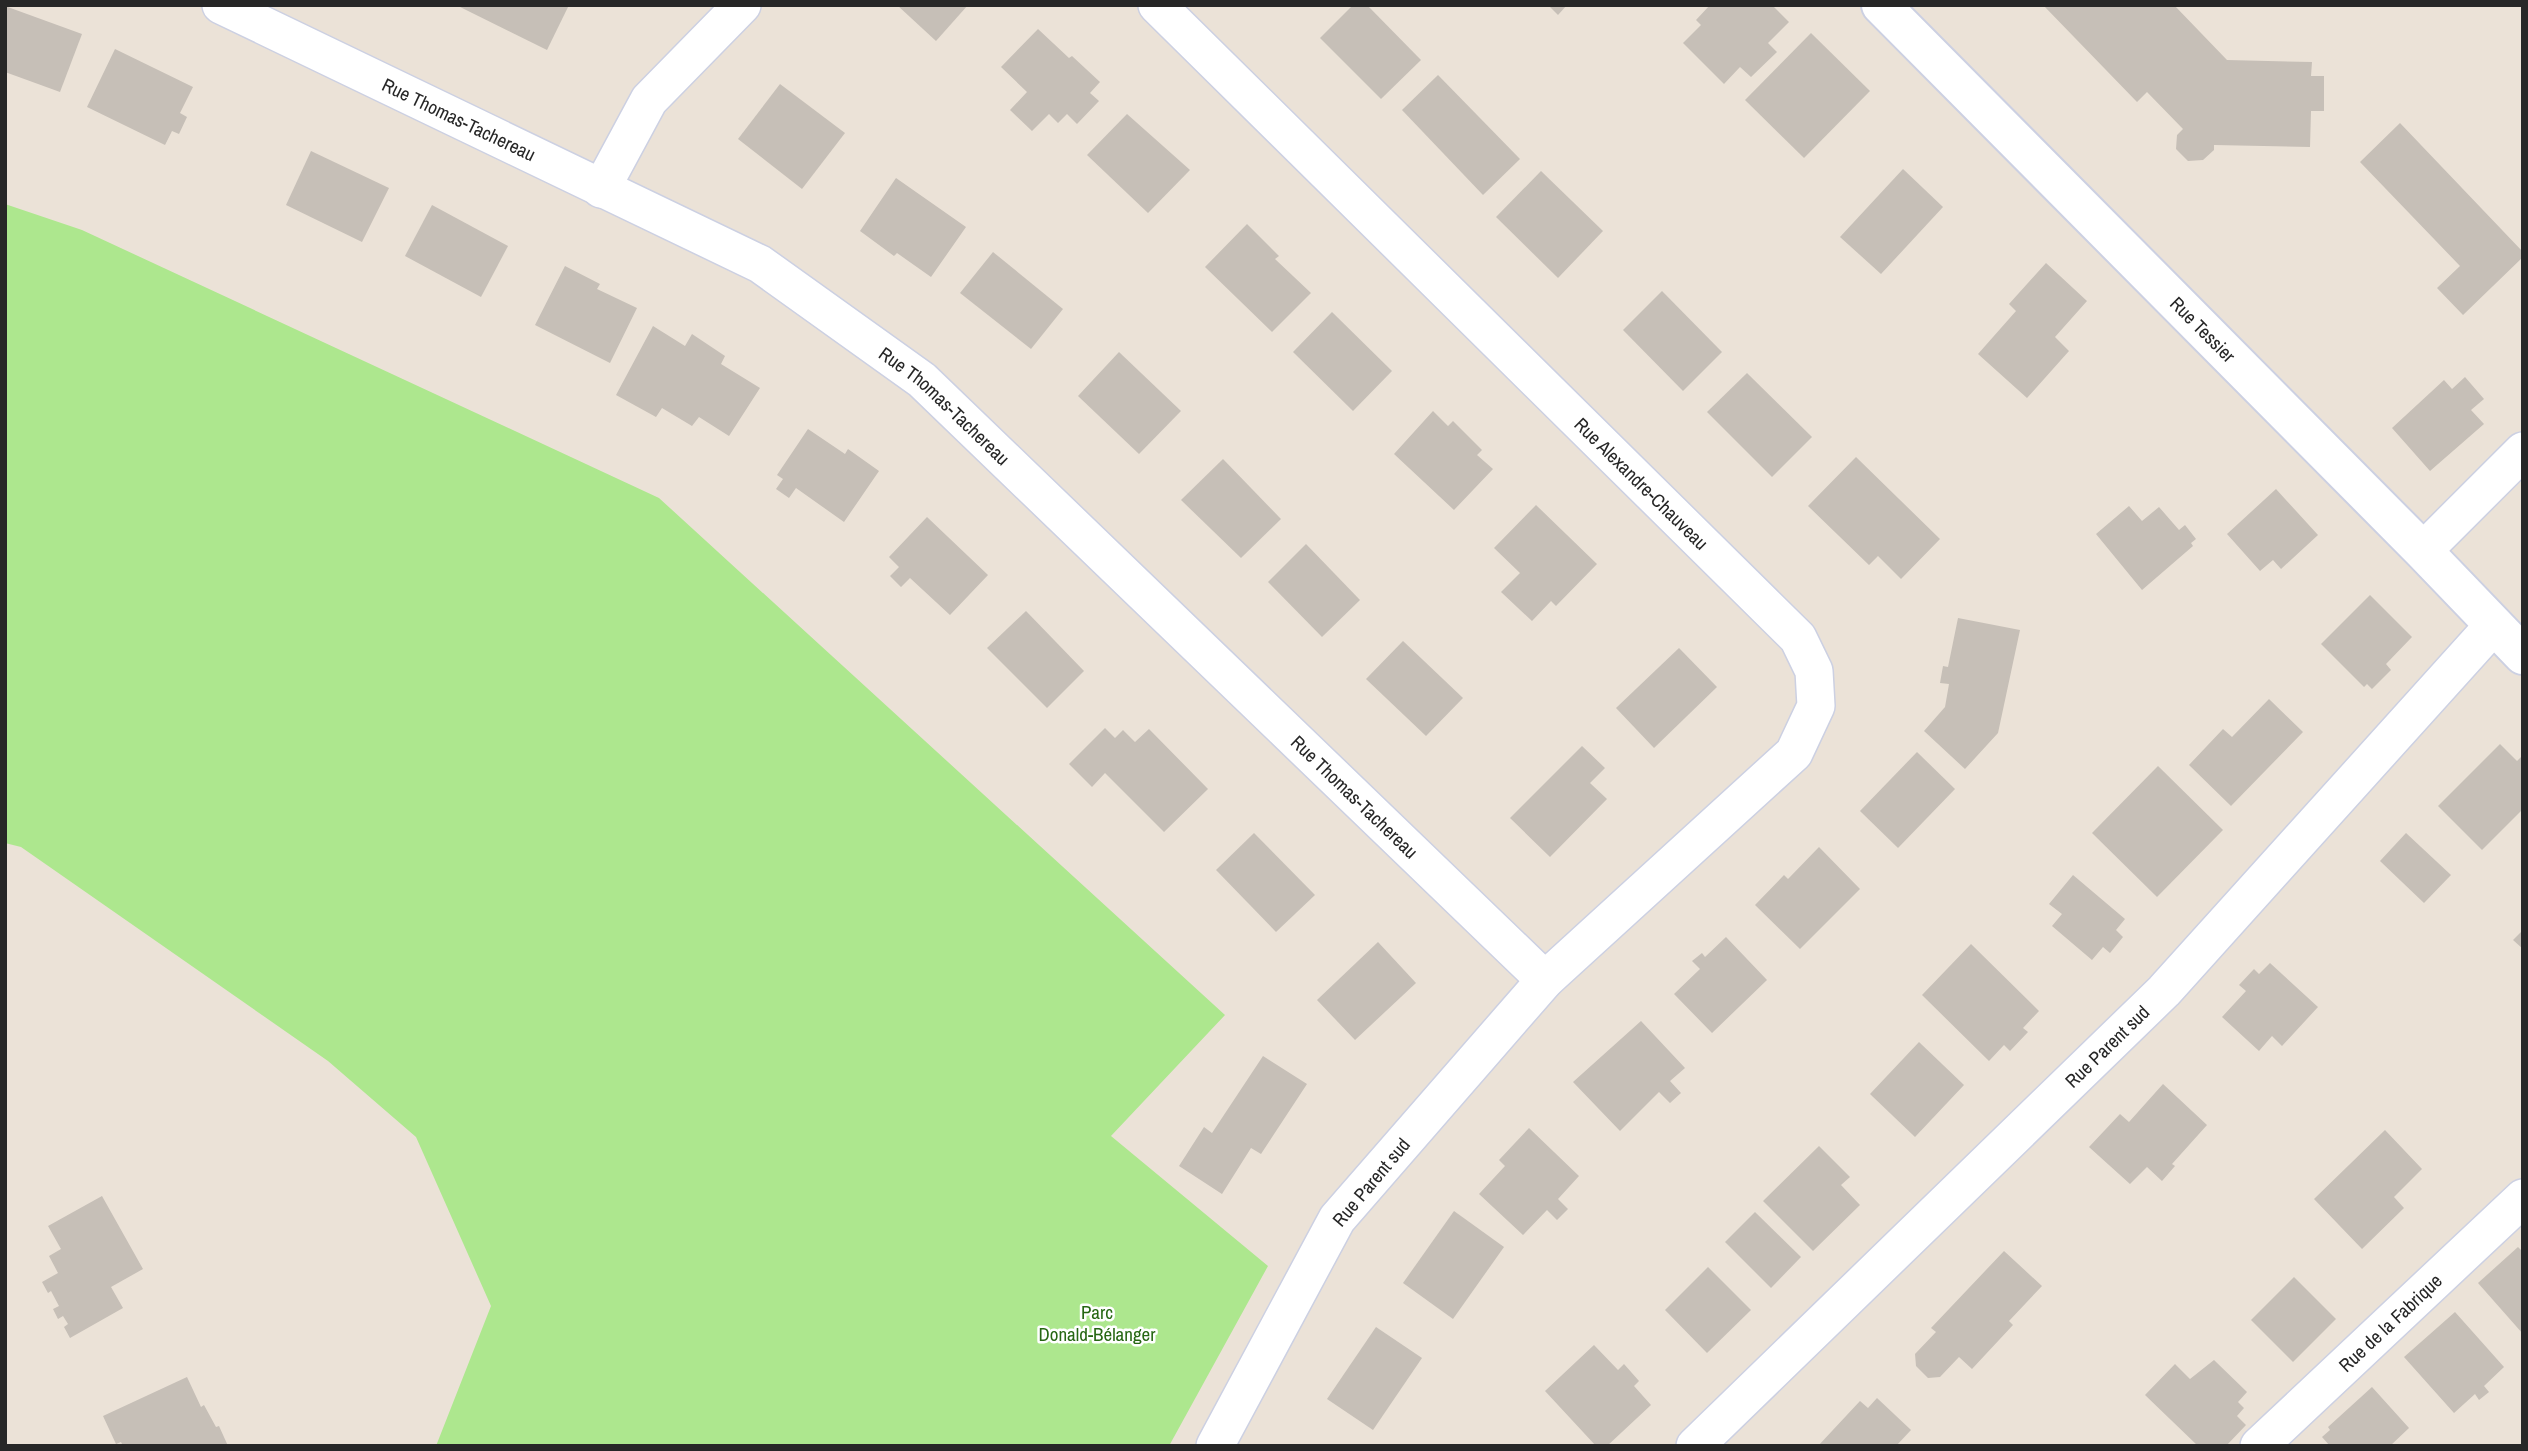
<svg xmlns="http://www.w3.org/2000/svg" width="2528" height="1451" font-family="'Archivo Narrow',sans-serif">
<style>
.green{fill:#ade78e}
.building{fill:#c6bfb7}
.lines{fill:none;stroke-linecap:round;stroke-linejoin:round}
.street-casing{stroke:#ccd0e2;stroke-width:40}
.secondary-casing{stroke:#ccd0e2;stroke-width:42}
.street{stroke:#fff;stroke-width:37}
.secondary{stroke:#fff;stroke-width:38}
.labels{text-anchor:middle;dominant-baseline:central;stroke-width:5;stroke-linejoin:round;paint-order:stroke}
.street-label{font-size:19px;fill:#272727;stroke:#fff}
.park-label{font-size:19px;fill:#266713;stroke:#fff}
</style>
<rect width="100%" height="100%" fill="#ebe2d7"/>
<!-- green -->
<path class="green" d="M5,204L82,230L659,498L1225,1015L1111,1136L1268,1266L1169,1446H436L491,1306L416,1137L328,1061L21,847L5,843Z"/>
<!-- building -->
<g class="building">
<path d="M456,5H569L547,50Z"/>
<path d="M897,5H968L936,41Z"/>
<path d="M1353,5H1367L1421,60L1381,99L1320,38Z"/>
<path d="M1548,5H1567L1558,15Z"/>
<path d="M1710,5H1772L1789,22L1768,43L1777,52L1751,77L1740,67L1724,84L1683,43L1701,25L1696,20Z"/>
<path d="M2043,5H2174L2227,60L2312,62L2311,76H2324V111H2311L2310,147L2214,145V150L2203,160L2188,161L2176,149L2177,135L2183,129L2147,92L2137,102Z"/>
<path d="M5,6L82,34L60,92L5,72Z"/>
<path d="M1038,29L1069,58L1072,56L1100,82L1090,93L1099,101L1077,124L1067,114L1058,123L1049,114L1032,131L1010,110L1027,92L1001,67Z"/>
<path d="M1811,33L1870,91L1804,158L1745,100Z"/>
<path d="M115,49L193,87L180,113L187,117L179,134L172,131L165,145L87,107Z"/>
<path d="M1438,75L1520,159L1483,195L1402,110Z"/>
<path d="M780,84L845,133L802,189L738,139Z"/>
<path d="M1127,114L1190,170L1148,213L1087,155Z"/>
<path d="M2400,123L2523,252V257L2463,315L2437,288L2460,266L2360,162Z"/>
<path d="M311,151L389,188L362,242L286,205Z"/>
<path d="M1903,169L1943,207L1881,274L1840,237Z"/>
<path d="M1541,171L1603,231L1558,278L1496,217Z"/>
<path d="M896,178L966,227L931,277L897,253L894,256L860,231Z"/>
<path d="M432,205L508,246L481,297L405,256Z"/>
<path d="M1247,224L1279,256L1275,259L1311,293L1272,332L1205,267Z"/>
<path d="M993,252L1063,309L1031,349L960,293Z"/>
<path d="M2046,263L2087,301L2055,337L2069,351L2027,398L1978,354L2016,311L2009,304Z"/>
<path d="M565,266L600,284L597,289L637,308L610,363L535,325Z"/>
<path d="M1662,291L1722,352L1683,391L1623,330Z"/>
<path d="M1332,312L1392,371L1353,411L1293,352Z"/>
<path d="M653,326L685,346L692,334L725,356L721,364L760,388L729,436L699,417L692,426L662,408L656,417L616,395Z"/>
<path d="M1119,352L1181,411L1139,454L1078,396Z"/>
<path d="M1747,373L1812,437L1772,477L1707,412Z"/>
<path d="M2465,377L2484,399L2471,410L2484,424L2430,471L2392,428L2444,380L2452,389Z"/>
<path d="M1433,411L1448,426L1453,421L1482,450L1477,455L1493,469L1454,510L1394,454Z"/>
<path d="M808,429L845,454L848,449L879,471L844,522L796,488L789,498L776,489L783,479L777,475Z"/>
<path d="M1856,457L1940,539L1901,579L1878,556L1869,565L1808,506Z"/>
<path d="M1223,459L1281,519L1241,558L1181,500Z"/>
<path d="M2276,489L2318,535L2281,569L2273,560L2260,571L2227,534Z"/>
<path d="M1536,505L1597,564L1556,606L1551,601L1532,621L1501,592L1520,573L1494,548Z"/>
<path d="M2129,506L2142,521L2159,507L2179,530L2185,525L2196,539L2191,543L2193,546L2142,590L2096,534Z"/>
<path d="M927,517L988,575L950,615L910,578L901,587L890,576L899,567L889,557Z"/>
<path d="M1306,544L1360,600L1322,637L1268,582Z"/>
<path d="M2370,595L2412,637L2386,664L2391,670L2372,689L2367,684L2364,687L2321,644Z"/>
<path d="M1026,611L1084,671L1047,708L987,648Z"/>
<path d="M1958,618L2020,630L1998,733L1965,769L1924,731L1945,707L1949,684L1940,683L1943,666L1948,667Z"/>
<path d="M1403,641L1463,698L1426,736L1366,679Z"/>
<path d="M1679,648L1717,687L1654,748L1616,708Z"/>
<path d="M2269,699L2303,732L2231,806L2189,765L2223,729L2232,737Z"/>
<path d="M1105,728L1115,738L1123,730L1135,742L1149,729L1208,789L1164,832L1105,773L1092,787L1069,764Z"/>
<path d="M2500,744L2517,761L2523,755V809L2482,850L2438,806Z"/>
<path d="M1582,746L1605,768L1590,783L1607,799L1550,857L1510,818Z"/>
<path d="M1917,752L1955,789L1898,848L1860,811Z"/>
<path d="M2158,766L2223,830L2157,897L2092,833Z"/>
<path d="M1254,833L1315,895L1276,932L1216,870Z"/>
<path d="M2406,833L2451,875L2424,903L2380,861Z"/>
<path d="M1819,847L1860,889L1800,949L1755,905L1784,875L1788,879Z"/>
<path d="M2073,875L2125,919L2116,930L2123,937L2110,953L2103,947L2092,960L2052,926L2062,914L2049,904Z"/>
<path d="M2523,930V949L2513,940Z"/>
<path d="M1726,937L1767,980L1712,1033L1674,994L1700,969L1692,961L1702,953L1705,957Z"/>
<path d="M1378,942L1416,983L1355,1040L1317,1000Z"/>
<path d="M1971,944L2039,1011L2023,1028L2028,1032L2010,1051L2004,1045L1989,1061L1922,995Z"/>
<path d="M2270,963L2318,1007L2282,1046L2272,1036L2259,1051L2222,1017L2246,991L2239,985L2254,969L2259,974Z"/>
<path d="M1641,1021L1685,1068L1670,1081L1681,1093L1670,1103L1659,1092L1620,1131L1573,1082Z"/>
<path d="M1919,1042L1964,1085L1915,1137L1870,1094Z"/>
<path d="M1263,1056L1307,1084L1261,1154L1251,1148L1222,1194L1179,1166L1204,1127L1212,1133Z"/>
<path d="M2163,1084L2207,1125L2172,1164L2175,1166L2162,1181L2147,1167L2130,1184L2089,1147L2120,1114L2129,1122Z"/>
<path d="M1529,1128L1579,1176L1558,1199L1568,1209L1557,1220L1547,1210L1523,1235L1479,1194L1505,1166L1499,1160Z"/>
<path d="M2385,1130L2422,1169L2394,1197L2404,1208L2362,1249L2314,1199Z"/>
<path d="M1819,1146L1850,1177L1841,1185L1860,1205L1813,1251L1763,1201Z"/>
<path d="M102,1196L143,1269L111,1287L123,1308L70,1338L64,1327L68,1324L63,1316L58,1319L53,1309L59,1306L51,1291L48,1293L42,1282L58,1273L49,1256L61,1249L48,1226Z"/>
<path d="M1454,1211L1504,1247L1453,1319L1403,1283Z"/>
<path d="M1755,1212L1801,1257L1771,1288L1725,1242Z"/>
<path d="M2518,1247L2523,1252V1334L2478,1283Z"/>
<path d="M2004,1251L2042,1286L2009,1321L2013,1325L1972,1369L1959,1357L1940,1377L1928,1378L1916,1366L1915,1354L1936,1332L1931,1328Z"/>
<path d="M1708,1267L1751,1310L1707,1353L1665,1310Z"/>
<path d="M2294,1277L2336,1319L2293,1362L2251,1320Z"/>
<path d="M2455,1312L2504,1367L2484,1386L2489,1392L2479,1400L2475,1394L2454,1413L2404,1357Z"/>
<path d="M1376,1327L1422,1358L1373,1430L1327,1399Z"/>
<path d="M1594,1345L1618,1370L1624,1364L1639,1381L1634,1386L1651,1405L1607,1446H1596L1545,1391Z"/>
<path d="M2214,1360L2247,1392L2238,1402L2244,1408L2237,1416L2246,1425L2226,1446L2211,1444L2198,1446L2145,1395L2175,1364L2190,1379Z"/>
<path d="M187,1377L201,1407L204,1405L216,1427L219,1426L228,1446H123L121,1442L116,1444L103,1416Z"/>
<path d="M2372,1387L2409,1428L2390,1446H2330L2322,1437L2330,1430L2328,1427Z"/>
<path d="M1877,1398L1911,1430L1896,1446H1818L1860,1401L1868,1408Z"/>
</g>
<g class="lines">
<defs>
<g id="street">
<path id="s1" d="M221,5L760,264L922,380L1545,980"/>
<path id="s2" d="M1157,5L1798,638L1814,671L1816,706L1794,753L1545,980L1337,1219L1215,1446"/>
<path d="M601,189L649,100L742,5"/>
<path d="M2423,551L2523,451"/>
<path id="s3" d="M1695,1446L2164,991L2494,625"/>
<path id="s4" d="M2259,1446L2523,1198"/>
</g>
<g id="secondary">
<path id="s5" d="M1881,5L2423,551L2523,655"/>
</g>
</defs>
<!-- street casing -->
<use href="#street" class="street-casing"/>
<!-- secondary casing -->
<use href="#secondary" class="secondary-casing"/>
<!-- street -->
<use href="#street" class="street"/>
<!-- secondary -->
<use href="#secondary" class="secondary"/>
</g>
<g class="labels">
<!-- street labels -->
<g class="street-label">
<text stroke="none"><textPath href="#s1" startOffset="264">Rue Thomas-Tachereau</textPath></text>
<text stroke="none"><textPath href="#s5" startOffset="457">Rue Tessier</textPath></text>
<text stroke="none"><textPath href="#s1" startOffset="831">Rue Thomas-Tachereau</textPath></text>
<text stroke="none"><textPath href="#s2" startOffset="681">Rue Alexandre-Chauveau</textPath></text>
<text stroke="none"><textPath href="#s1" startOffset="1398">Rue Thomas-Tachereau</textPath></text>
<text stroke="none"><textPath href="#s3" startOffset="574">Rue Parent sud</textPath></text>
<text transform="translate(1371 1182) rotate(-50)">Rue Parent sud</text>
<text stroke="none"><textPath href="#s4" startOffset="180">Rue de la Fabrique</textPath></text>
</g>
<!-- park labels -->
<g class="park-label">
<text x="1097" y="1312">Parc<tspan x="1097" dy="22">Donald-Bélanger</tspan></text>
</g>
</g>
<!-- border -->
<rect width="2528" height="1451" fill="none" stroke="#272727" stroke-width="14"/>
</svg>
